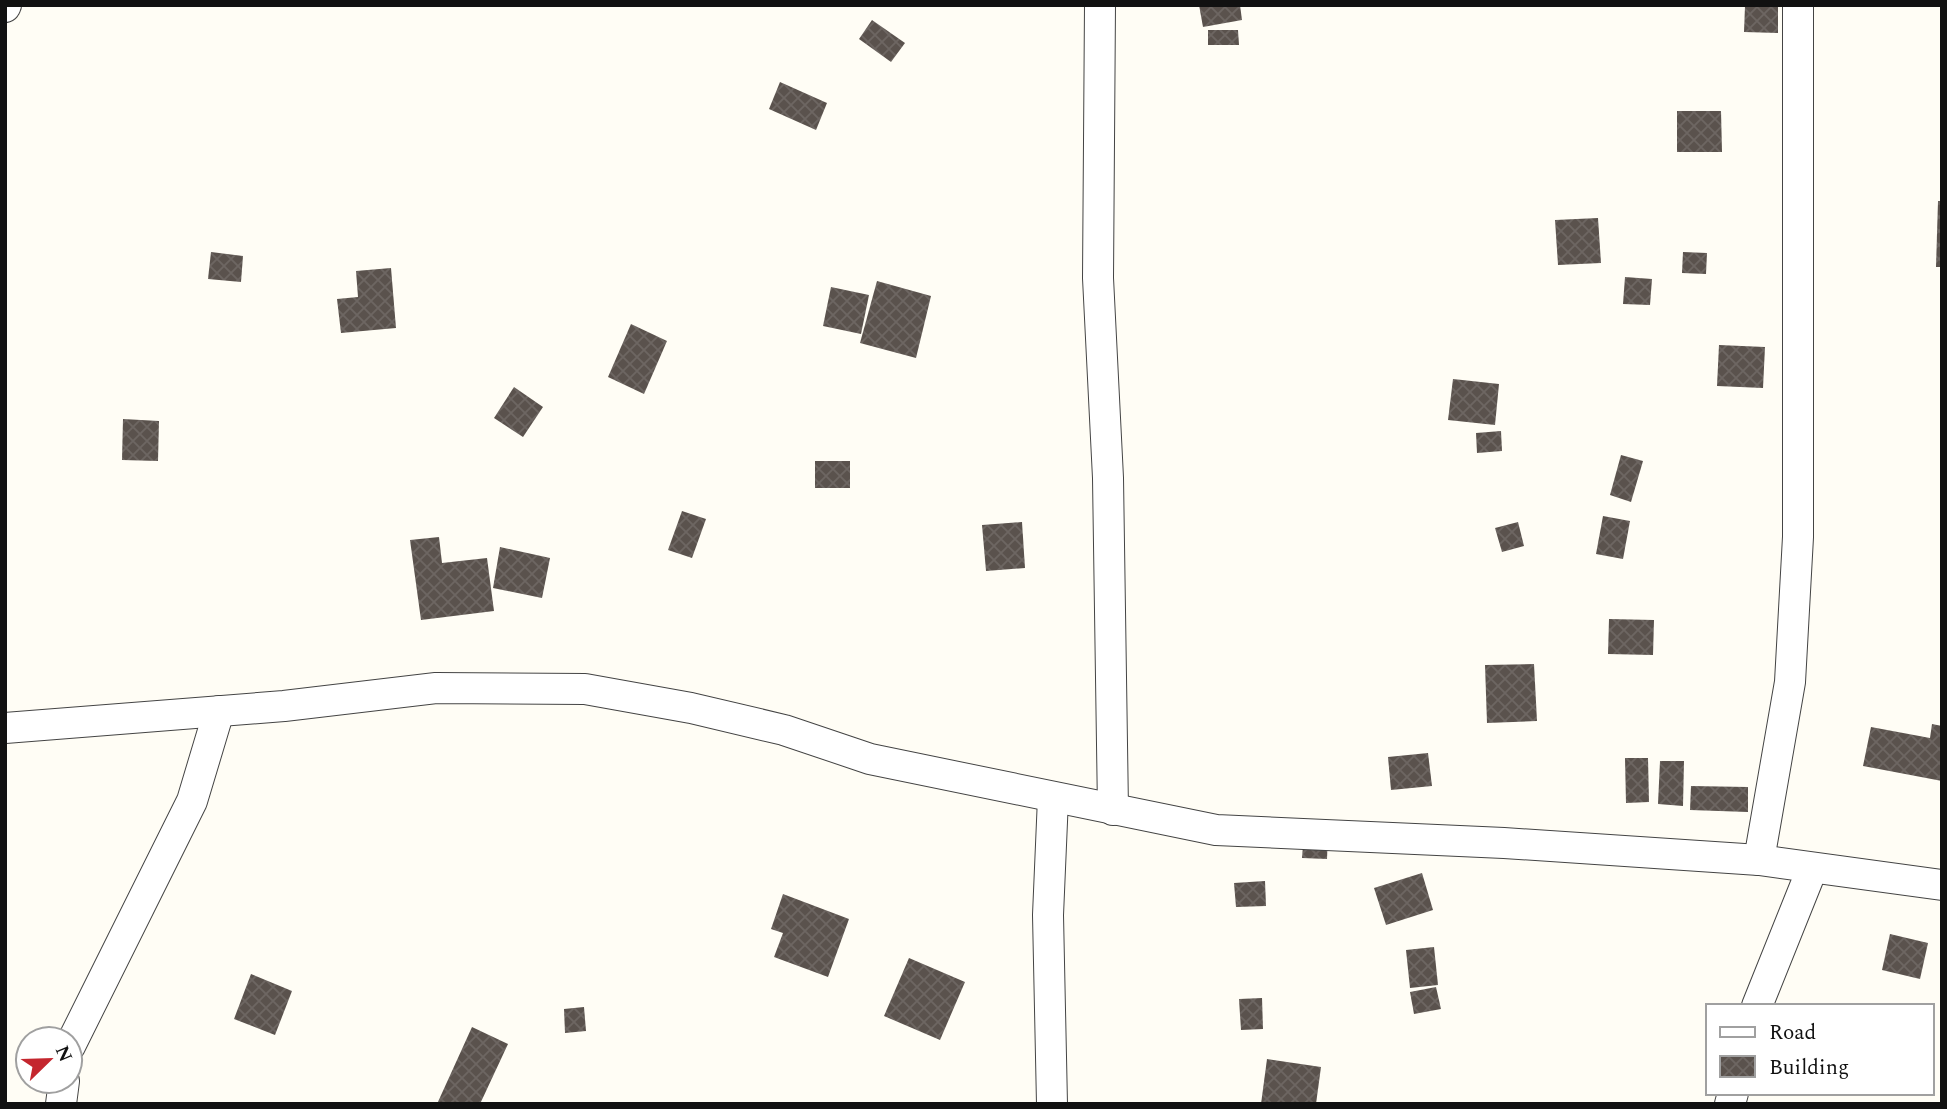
<svg xmlns="http://www.w3.org/2000/svg" width="1947" height="1109" font-family="Spectral,serif">
<style>
.building{fill:url(#building-cross-hatch)}
.lines{fill:none;stroke-linecap:round;stroke-linejoin:round}
.minor-casing{stroke:#444;stroke-width:32}
.minor{stroke:#fff;stroke-width:30}
</style>
<defs>
<pattern id="building-cross-hatch" width="8" height="8" patternUnits="userSpaceOnUse" patternTransform="scale(1.75)"><rect width="8" height="8" fill="#5a524d"/><path d="M0 0l8 8M0 8l8-8" fill="none" stroke="#6d6662"/></pattern>
</defs>
<rect width="100%" height="100%" fill="#fffdf5"/>
<!-- building -->
<g class="building">
<path d="M1199,5H1240L1242,20L1203,27Z"/>
<path d="M1745,6L1778,7V33L1744,32Z"/>
<path d="M872,20L905,43L891,62L859,39Z"/>
<path d="M1208,30H1238L1239,45H1208Z"/>
<path d="M780,82L827,103L816,130L769,109Z"/>
<path d="M1677,111H1721L1722,152H1677Z"/>
<path d="M1938,201H1942V267H1936Z"/>
<path d="M1598,218L1601,263L1558,265L1555,220Z"/>
<path d="M211,252L243,256L241,282L208,279Z"/>
<path d="M1683,252L1707,253L1706,274L1682,273Z"/>
<path d="M391,268L396,328L341,333L337,299L358,297L356,271Z"/>
<path d="M1625,277L1652,279L1650,305L1623,304Z"/>
<path d="M877,281L931,296L916,358L860,343Z"/>
<path d="M831,287L869,295L861,334L823,326Z"/>
<path d="M631,324L667,341L644,394L608,377Z"/>
<path d="M1719,345L1765,347L1763,388L1717,386Z"/>
<path d="M1453,379L1499,384L1495,425L1448,420Z"/>
<path d="M514,387L543,407L523,437L494,418Z"/>
<path d="M123,419L159,421L158,461L122,460Z"/>
<path d="M1501,431L1502,451L1477,453L1476,433Z"/>
<path d="M1621,455L1643,461L1631,502L1610,495Z"/>
<rect x="815" y="461" width="35" height="27"/>
<path d="M682,511L706,519L692,558L668,550Z"/>
<path d="M1603,516L1630,521L1623,559L1596,554Z"/>
<path d="M1022,522L1025,568L986,571L982,525Z"/>
<path d="M1518,522L1524,546L1502,552L1495,528Z"/>
<path d="M439,537L442,563L487,558L494,611L421,620L410,540Z"/>
<path d="M500,547L550,558L542,598L493,588Z"/>
<path d="M1609,619L1654,620L1653,655L1608,654Z"/>
<path d="M1534,664L1537,721L1487,723L1485,665Z"/>
<path d="M1932,724L1942,726V781L1863,766L1871,727L1930,738Z"/>
<path d="M1428,753L1432,786L1391,790L1388,757Z"/>
<path d="M1625,758H1648L1649,802L1626,803Z"/>
<path d="M1660,761H1684L1683,806L1658,804Z"/>
<path d="M1691,786L1748,787V812L1690,810Z"/>
<path d="M1304,832L1328,834L1327,859L1302,858Z"/>
<path d="M1422,873L1433,910L1386,925L1374,888Z"/>
<path d="M1265,881L1266,906L1236,907L1234,883Z"/>
<path d="M783,894L849,919L828,977L774,957L783,933L771,929Z"/>
<path d="M1890,934L1928,943L1920,979L1882,970Z"/>
<path d="M1434,947L1438,985L1410,988L1406,950Z"/>
<path d="M909,958L965,982L940,1040L884,1016Z"/>
<path d="M251,974L292,991L275,1035L234,1019Z"/>
<path d="M1436,987L1441,1009L1414,1014L1410,992Z"/>
<path d="M1262,998L1263,1029L1241,1030L1239,999Z"/>
<path d="M584,1007L586,1031L565,1033L564,1009Z"/>
<path d="M472,1027L508,1044L480,1104H437Z"/>
<path d="M1267,1059L1321,1067L1316,1104H1261Z"/>
</g>
<g class="lines">
<defs>
<g id="minor">
<path d="M1100,5L1098,278L1108,478L1113,810"/>
<path d="M5,7L6,5"/>
<path d="M5,728L284,706L436,688L585,689L691,708L784,730L870,759L1216,830L1504,843L1759,860L1942,885"/>
<path d="M1759,860L1790,682L1798,537V5"/>
<path d="M1757,1006L1812,869"/>
<path d="M70,1046L192,801L219,711"/>
<path d="M61,1104L64,1081"/>
<path d="M1052,1104L1048,915L1053,798"/>
<path d="M1730,1104L1733,1093"/>
</g>
</defs>
<!-- minor casing -->
<use href="#minor" class="minor-casing"/>
<!-- minor -->
<use href="#minor" class="minor"/>
</g>
<!-- border -->
<rect width="1947" height="1109" fill="none" stroke="#111111" stroke-width="14"/>
<!-- legend -->
<rect x="1706" y="1004" width="228" height="91" fill="#ffffff" stroke="#a0a0a0" stroke-width="2"/>
<rect x="1720" y="1027" width="35" height="10" fill="#ffffff" stroke="#a0a0a0" stroke-width="2"/>
<text x="1769" y="1039" font-size="21" fill="#111111">Road</text>
<rect x="1720" y="1056" width="35" height="21" fill="url(#building-cross-hatch)" stroke="#a0a0a0" stroke-width="2"/>
<text x="1769" y="1074" font-size="21" fill="#111111">Building</text>
<!-- north arrow -->
<g transform="translate(49 1060) rotate(67)"><circle r="33" fill="#ffffff" stroke="#a0a0a0" stroke-width="2"/>
<path d="M0-5L12 26L0 18L-12 26Z" fill="#c4262e"/>
<text y="-10" font-size="19" font-weight="bold" text-anchor="middle" fill="#111111">N</text>
</g>
</svg>
